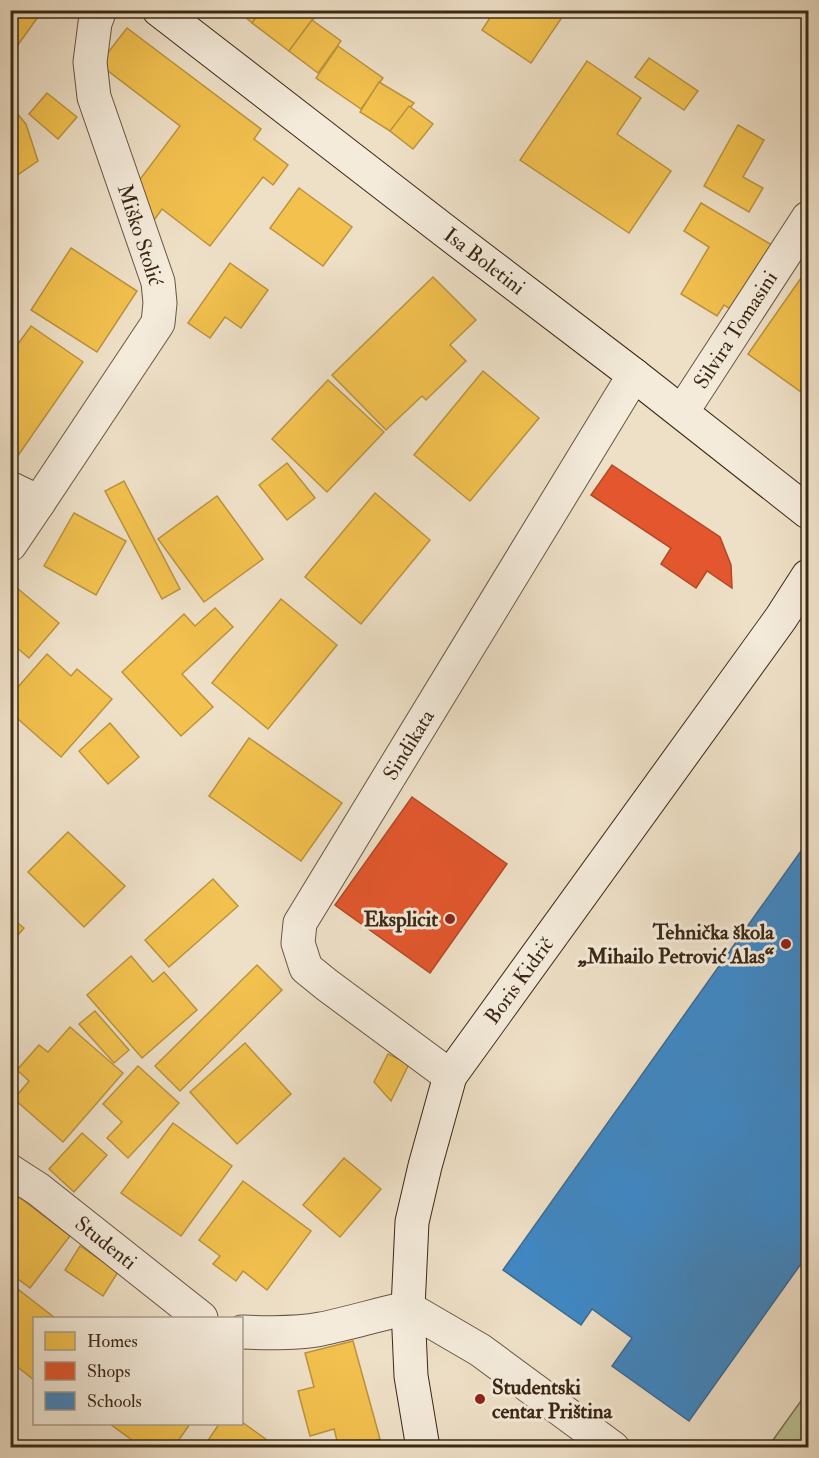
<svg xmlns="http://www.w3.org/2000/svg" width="819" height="1458" font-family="'IM FELL Double Pica',serif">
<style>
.green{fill:#bcc193;stroke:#7c7454;stroke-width:1.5}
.homes{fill:#f2c14e;stroke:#bb933d;stroke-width:1.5}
.shops{fill:#e4572e;stroke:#b24926;stroke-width:1.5}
.schools{fill:#3f88c5;stroke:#3e6b90;stroke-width:1.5}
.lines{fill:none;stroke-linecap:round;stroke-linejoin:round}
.minor-casing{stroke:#685642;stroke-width:35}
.secondary-casing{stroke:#3c2815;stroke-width:35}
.minor{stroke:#f4ebdb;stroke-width:33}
.secondary{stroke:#f4ebdb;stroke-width:33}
.poi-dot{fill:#8f2418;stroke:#f4ebdb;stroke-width:2}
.labels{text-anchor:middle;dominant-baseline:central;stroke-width:6;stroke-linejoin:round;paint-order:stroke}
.street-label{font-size:21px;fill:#3c2815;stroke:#f4ebdb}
.poi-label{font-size:21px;font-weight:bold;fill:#3c2815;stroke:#f4ebdb;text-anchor:end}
</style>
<rect width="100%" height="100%" fill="#eee0c7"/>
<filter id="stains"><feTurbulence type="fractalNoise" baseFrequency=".00333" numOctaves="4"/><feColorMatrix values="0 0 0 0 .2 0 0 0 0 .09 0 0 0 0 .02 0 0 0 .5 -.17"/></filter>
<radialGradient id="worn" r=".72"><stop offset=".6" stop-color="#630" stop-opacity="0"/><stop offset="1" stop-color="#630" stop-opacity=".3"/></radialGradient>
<!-- green -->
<path class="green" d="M808,1391V1447H768Z"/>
<!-- homes -->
<g class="homes">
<path d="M10,10H43L10,56Z"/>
<path d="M237,10H261L252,23Z"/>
<path d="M261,10H308L317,16L312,20L289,51L252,23Z"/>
<path d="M495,10H567L531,63L482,30Z"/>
<path d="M312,20L341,41L318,73L289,51Z"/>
<path d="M127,28L261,129L254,139L288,165L273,185L263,177L210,246L162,209L154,220L135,186L180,126L99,64Z"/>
<path d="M338,46L383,78L361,109L316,78Z"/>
<path d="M649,58L698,91L684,110L635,77Z"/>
<path d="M587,61L641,98L617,134L671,171L629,233L520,160Z"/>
<path d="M379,82L414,103L390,131L360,112Z"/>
<path d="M47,93L77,117L58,139L29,114Z"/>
<path d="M10,105L26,124L38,161L10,180Z"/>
<path d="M409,106L433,124L413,149L390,131Z"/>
<path d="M738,125L764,140L743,177L763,188L749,212L704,186Z"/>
<path d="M299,188L352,227L323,266L270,228Z"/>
<path d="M701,203L772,245L733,311L724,305L717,316L681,294L709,247L684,231Z"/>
<path d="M71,248L137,291L97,352L31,310Z"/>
<path d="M230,263L268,290L241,328L225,317L210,338L188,323Z"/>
<path d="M808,268V397L748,354Z"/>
<path d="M433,277L476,320L450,345L466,361L426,400L422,396L386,430L332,375Z"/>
<path d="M31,326L83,362L15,460L10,457V355Z"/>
<path d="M483,371L539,418L470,501L414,455Z"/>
<path d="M328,380L384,432L327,492L272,439Z"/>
<path d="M287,463L315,498L287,520L259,485Z"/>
<path d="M124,481L180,589L162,599L105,491Z"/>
<path d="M375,493L430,540L361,624L305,577Z"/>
<path d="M217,496L263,559L204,602L158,539Z"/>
<path d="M74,513L126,541L96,595L44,566Z"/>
<path d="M17,588L59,623L29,658L10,642V596Z"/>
<path d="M281,599L337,645L268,729L212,683Z"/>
<path d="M215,608L233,627L182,674L213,707L181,736L122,672L184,614L195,626Z"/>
<path d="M47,654L71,676L77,669L112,699L61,757L10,712V696Z"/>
<path d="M110,723L139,757L108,784L79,751Z"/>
<path d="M249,738L342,803L301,861L209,796Z"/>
<path d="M68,832L125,886L84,927L28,872Z"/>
<path d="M213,879L238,906L169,967L145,940Z"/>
<path d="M10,917L24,928L10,944Z"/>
<path d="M131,956L153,982L164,972L197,1010L142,1058L87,995Z"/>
<path d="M257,965L282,990L180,1091L155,1066Z"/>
<path d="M95,1011L129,1050L114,1063L79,1024Z"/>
<path d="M70,1027L123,1073L63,1142L14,1099L29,1081L17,1070L39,1045L48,1052Z"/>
<path d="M245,1043L291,1094L237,1144L190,1092Z"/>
<path d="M388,1054L409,1064L391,1101L374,1082Z"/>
<path d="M138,1066L179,1103L128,1158L107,1138L122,1122L103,1104Z"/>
<path d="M173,1123L232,1166L181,1236L121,1193Z"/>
<path d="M82,1133L107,1155L74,1192L49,1169Z"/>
<path d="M344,1158L381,1189L340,1237L303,1205Z"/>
<path d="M243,1181L311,1231L267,1290L243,1271L236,1281L213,1264L220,1256L199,1240Z"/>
<path d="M19,1197L70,1236L30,1288L10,1273V1209Z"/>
<path d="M80,1246L118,1272L103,1296L65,1270Z"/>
<path d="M10,1283L55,1318H34V1380L10,1361Z"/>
<path d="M353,1341L380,1439L348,1448H339L334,1429L310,1436L298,1391L314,1387L305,1353Z"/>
<path d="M242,1422L278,1448H203L219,1424H242Z"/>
<path d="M110,1424H190L173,1448H143Z"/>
</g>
<!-- shops -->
<g class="shops">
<path d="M612,465L720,537L731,565L732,588L707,571L696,588L661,564L671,548L591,495Z"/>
<path d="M412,797L507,864L430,973L335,905Z"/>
</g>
<!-- schools -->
<path class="schools" d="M808,841V1254L689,1421L612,1366L632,1338L592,1309L581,1325L503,1270Z"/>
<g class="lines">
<defs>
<g id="minor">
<path id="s1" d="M682,412L808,218"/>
<path d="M10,488L39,502L158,323L160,303L158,282L94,97L90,62L95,23L100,10"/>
<path d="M10,545L39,502"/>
<path id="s2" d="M450,1076L327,985L306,968L298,943L300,923L634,375"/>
<path id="s3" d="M10,1171L38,1189L201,1318"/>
<path d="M242,1332C266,1333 297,1334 321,1329C351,1323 379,1314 408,1308L480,1350L613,1448"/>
</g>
<g id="secondary">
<path id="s4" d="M159,10L445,231L634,375L808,512"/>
<path id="s5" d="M423,1448L411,1376L408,1308L412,1222L425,1166L450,1076L781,618L808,576"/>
</g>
</defs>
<!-- minor casing -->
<use href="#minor" class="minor-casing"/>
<!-- secondary casing -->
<use href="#secondary" class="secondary-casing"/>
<!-- minor -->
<use href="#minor" class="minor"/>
<!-- secondary -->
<use href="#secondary" class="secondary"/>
</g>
<!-- markers -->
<g class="poi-dot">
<circle cx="450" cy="919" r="6"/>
<circle cx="786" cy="944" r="6"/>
<circle cx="480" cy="1399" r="6"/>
</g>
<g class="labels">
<!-- street labels -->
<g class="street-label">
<text transform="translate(140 235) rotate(72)">Miško Stolić</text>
<text stroke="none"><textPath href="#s4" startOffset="411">Isa Boletini</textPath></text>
<text stroke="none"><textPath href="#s1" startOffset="98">Silvira Tomasini</textPath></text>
<text stroke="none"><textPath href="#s2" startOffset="435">Sindikata</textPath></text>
<text stroke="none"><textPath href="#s5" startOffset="496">Boris Kidrič</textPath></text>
<text stroke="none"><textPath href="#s3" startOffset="120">Studenti</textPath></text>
</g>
<!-- poi labels -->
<g class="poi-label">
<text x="438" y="919">Eksplicit</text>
<text x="774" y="932">Tehnička škola<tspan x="774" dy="24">„Mihailo Petrović Alas“</tspan></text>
<text x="492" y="1387" text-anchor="start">Studentski<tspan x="492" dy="24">centar Priština</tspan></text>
</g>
</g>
<!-- margin -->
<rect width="819" height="1458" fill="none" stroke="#eee0c7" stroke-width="36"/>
<rect x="12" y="12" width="795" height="1434" fill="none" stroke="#3c2815" stroke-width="3"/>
<rect x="18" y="18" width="783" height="1422" fill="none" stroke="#3c2815" stroke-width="1.5"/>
<!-- legend -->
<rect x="33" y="1317" width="210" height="108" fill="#f4ebdb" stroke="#aa9d8c" stroke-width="1.5"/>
<rect x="45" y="1332" width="30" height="18" fill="#f2c14e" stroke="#aa9d8c" stroke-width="1.5"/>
<text x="87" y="1347" font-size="18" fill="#3c2815">Homes</text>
<rect x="45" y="1362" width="30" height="18" fill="#e4572e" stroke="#aa9d8c" stroke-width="1.5"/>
<text x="87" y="1377" font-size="18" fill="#3c2815">Shops</text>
<rect x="45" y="1392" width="30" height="18" fill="#3f88c5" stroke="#aa9d8c" stroke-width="1.5"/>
<text x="87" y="1407" font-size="18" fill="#3c2815">Schools</text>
<rect width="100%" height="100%" filter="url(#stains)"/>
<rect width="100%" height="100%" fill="url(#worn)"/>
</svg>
